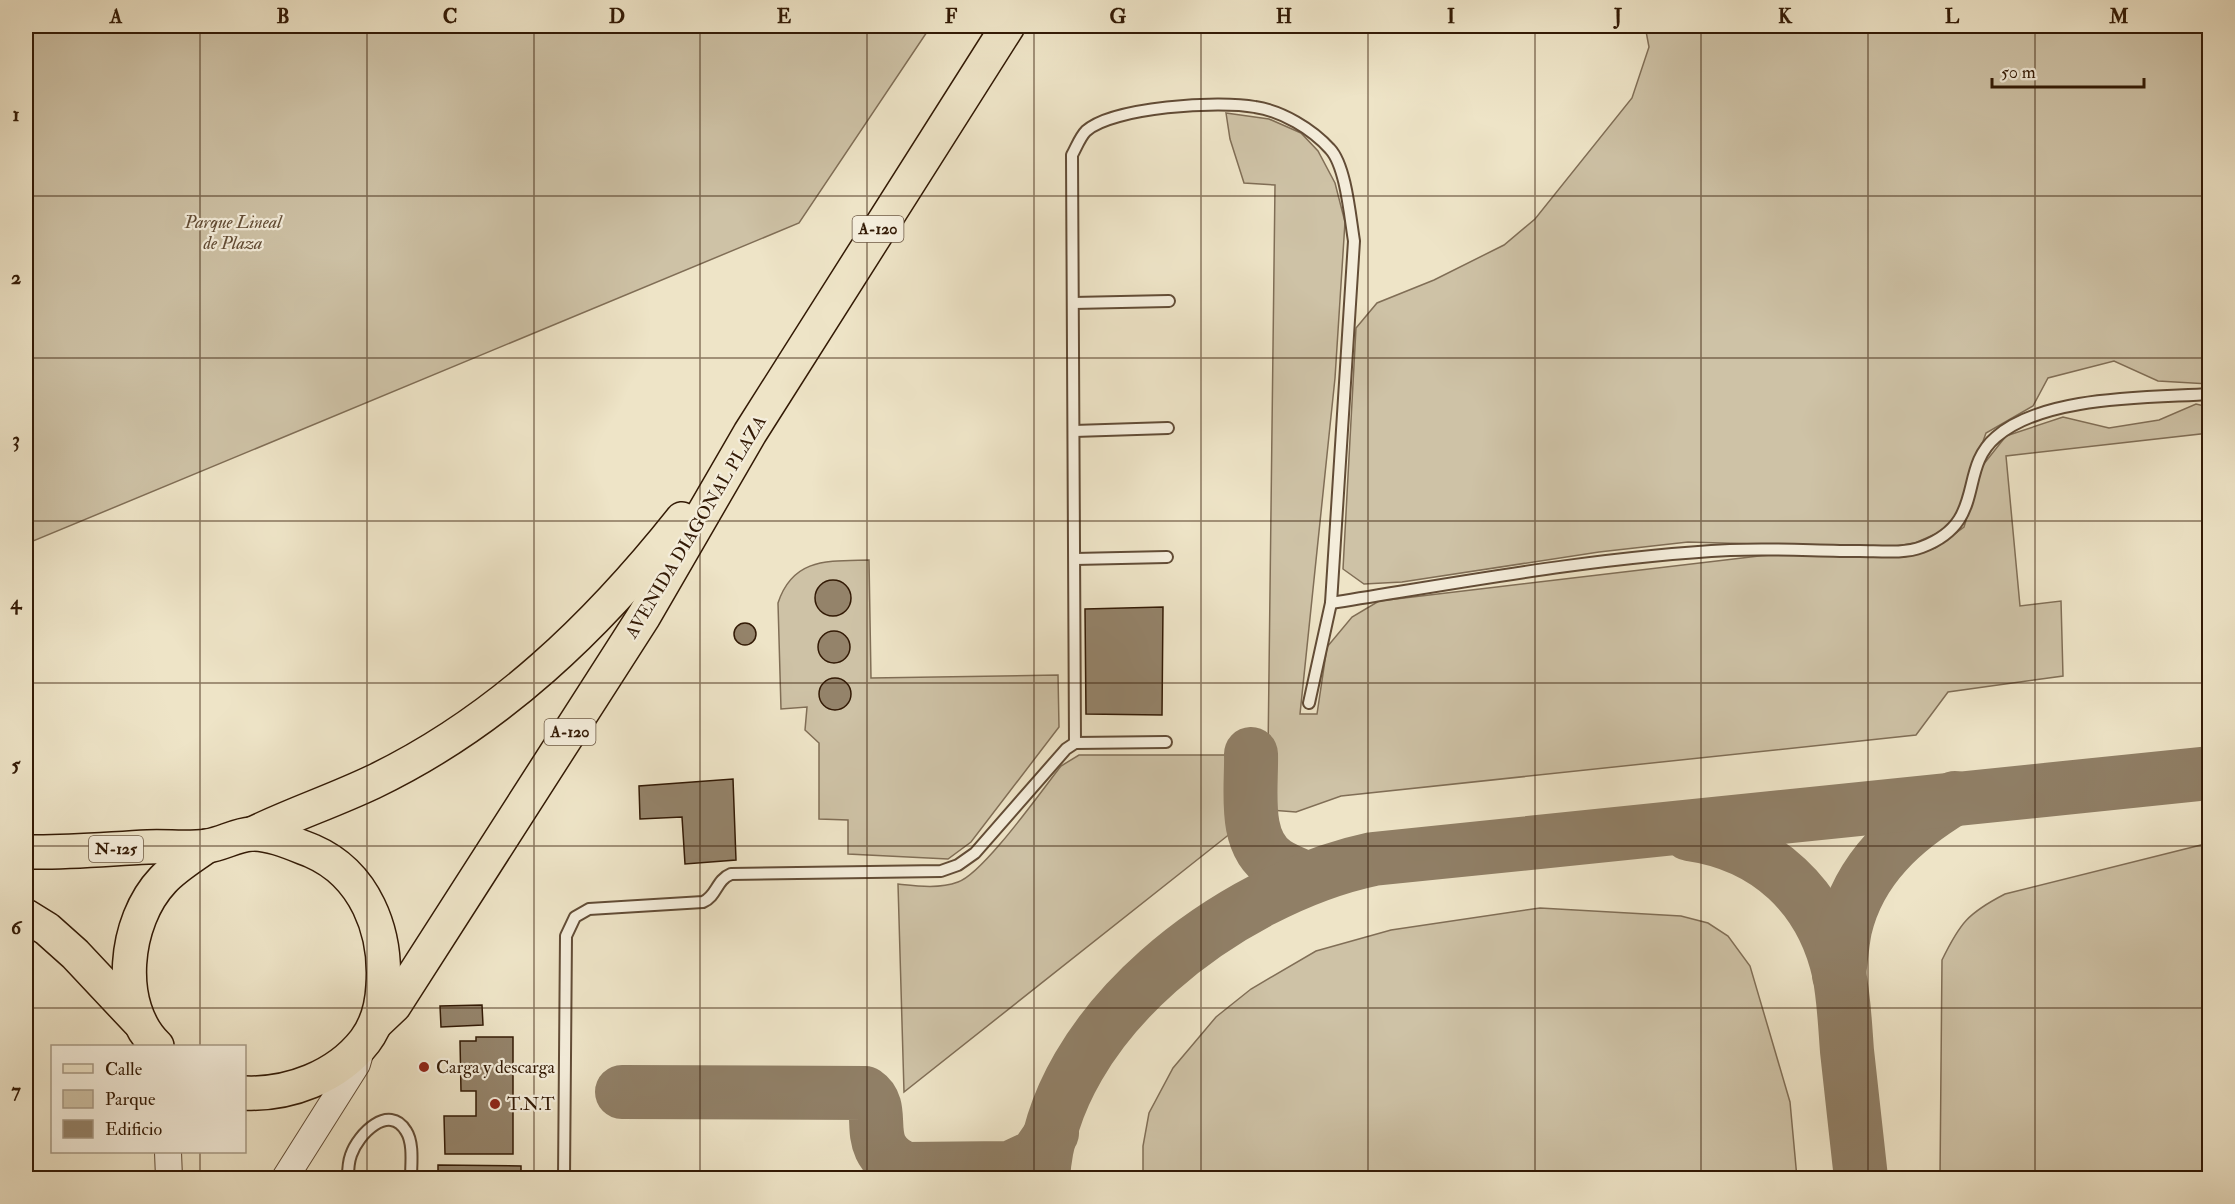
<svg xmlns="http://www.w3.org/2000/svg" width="2235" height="1204" font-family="'IM FELL Double Pica',serif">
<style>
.green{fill:#cec2a6;stroke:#806e56;stroke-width:1.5}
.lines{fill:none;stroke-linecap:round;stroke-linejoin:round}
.taxiway{stroke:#907f66;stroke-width:54}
.building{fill:#94836a;stroke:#331a05;stroke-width:1.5}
.service-casing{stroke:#624c36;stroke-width:14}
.tertiary-casing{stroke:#624c36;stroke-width:28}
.primary-casing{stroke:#331a05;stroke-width:36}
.trunk-casing{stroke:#331a05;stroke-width:36}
.service{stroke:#f4eddb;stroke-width:10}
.tertiary{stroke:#f4eddb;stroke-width:26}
.primary{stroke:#eee4c7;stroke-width:33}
.trunk{stroke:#eee4c7;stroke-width:33}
.grid{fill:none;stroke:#331a05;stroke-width:1.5;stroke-opacity:0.55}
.poi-dot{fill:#8f2418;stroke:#f4eddb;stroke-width:2}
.labels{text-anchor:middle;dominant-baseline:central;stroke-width:4.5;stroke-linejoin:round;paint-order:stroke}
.shield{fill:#f4eddb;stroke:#6d5945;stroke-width:1.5}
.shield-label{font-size:16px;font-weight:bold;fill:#331a05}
.park-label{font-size:18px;font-style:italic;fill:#624c35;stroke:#f4eddb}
.street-label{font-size:18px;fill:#331a05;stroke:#f4eddb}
.poi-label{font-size:18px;fill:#331a05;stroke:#f4eddb;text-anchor:start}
.neatline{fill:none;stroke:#331a05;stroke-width:2}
.grid-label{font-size:20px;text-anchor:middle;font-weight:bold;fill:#331a05}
</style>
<rect width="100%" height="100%" fill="#eee4c7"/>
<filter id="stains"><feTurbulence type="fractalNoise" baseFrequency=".00333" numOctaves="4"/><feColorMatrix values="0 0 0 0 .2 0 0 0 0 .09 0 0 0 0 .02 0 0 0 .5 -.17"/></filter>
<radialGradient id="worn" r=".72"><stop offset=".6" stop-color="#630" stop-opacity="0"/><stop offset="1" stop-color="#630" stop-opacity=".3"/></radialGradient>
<!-- green -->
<g class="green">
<path d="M26,26H931L799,223L26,544Z"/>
<path d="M1645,26H2209V384L2158,381L2114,361L2048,378L2033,406L1986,433L1956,516L1940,532L1915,543L1882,548L1688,542L1599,552L1402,582L1364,584L1343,569L1356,328L1377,303L1434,280L1504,245L1535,219L1632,98L1649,47Z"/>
<path d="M1226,113L1269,119L1301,133L1318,151L1335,183L1345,222L1335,378L1300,714H1317L1327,647L1352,617L1379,601L1759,556L1807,552L1904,557L1935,548L1964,527L1983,465L2006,436L2063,417L2109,428L2159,420L2196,404L2209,407V433L2006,456L2020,606L2061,601L2063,676L1948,692L1916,735L1341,796L1296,812L1270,810L1268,754L1275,185L1244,183L1230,139Z"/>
<path d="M869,560L871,678L1058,675L1059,727L971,842L948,859L848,854V820L819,819V743L805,730L807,707L781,709L778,603C793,557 829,561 869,560Z"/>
<path d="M1079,755H1225L1231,764V833L904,1092L898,884C917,886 939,889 958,882C983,874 1042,790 1061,766Z"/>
<path d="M2209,843V1178H1940L1942,960C1960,923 1968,913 2005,894Z"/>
<path d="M1540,908L1681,916L1708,923L1728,936L1750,966L1790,1102L1797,1178H1143V1146L1149,1113L1173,1068L1216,1017L1251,989L1316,951L1391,930Z"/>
</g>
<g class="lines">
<!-- taxiway -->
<g class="taxiway">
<path d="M1251,754C1252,789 1242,842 1276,864C1285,870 1296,874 1306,878"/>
<path d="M1689,834C1767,845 1822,896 1839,973C1844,998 1845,1025 1847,1051C1852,1093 1856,1136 1861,1178"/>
<path d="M1839,975C1841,960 1842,944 1845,929C1859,868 1904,829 1955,798"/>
<path d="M622,1092L865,1093C890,1110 857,1148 906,1169L1010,1168L1036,1156L1052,1133"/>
<path d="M1043,1178C1052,1022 1231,889 1373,859L2210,773"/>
</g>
</g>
<!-- building -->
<g class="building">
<circle cx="833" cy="598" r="18"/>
<path d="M1163,607L1162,715L1086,714L1085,609Z"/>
<circle cx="745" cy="634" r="11"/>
<circle cx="834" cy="647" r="16"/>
<circle cx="835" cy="694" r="16"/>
<path d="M733,779L736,860L685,864L682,817L640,819L639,786Z"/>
<path d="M482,1005L483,1025L441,1027L440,1006Z"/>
<path d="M476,1037H513V1154H445L444,1116H476V1091H461L460,1041H476Z"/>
<path d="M438,1165L521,1166V1178H438Z"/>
</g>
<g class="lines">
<defs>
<g id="service">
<path d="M1073,303L1169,301"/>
<path d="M1074,431L1168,428"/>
<path d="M1075,559L1167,557"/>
<path d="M1331,603C1463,582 1596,557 1730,550C1773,548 1817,551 1860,551C1879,551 1904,554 1922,547C1988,522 1957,470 1996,437C2044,395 2149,398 2210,394"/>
<path d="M1075,743L1072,155C1076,148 1080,137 1086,131C1112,107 1220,100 1255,107C1282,111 1312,129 1330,149C1346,166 1350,217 1354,241L1331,603L1309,703"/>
<path d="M348,1178C348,1171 348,1163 351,1155C358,1134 389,1103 406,1131C414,1143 411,1165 411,1178"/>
<path d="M564,1178L566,936L575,917L589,909L703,902C717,896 716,880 731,874L941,871L958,865L975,853L1066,749L1075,743L1166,742"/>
</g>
<g id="tertiary">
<path d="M168,1152L169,1178"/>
<path d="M285,1178L357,1064L361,1050"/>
</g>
<g id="primary">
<path d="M252,834C291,815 333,801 373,782C498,722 597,626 682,519"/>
<path d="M376,1023L394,1006L644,616L750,433L1008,26"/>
</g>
<g id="trunk">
<path d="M26,852C67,853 107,849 148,847C167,846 188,849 207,846C222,844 236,835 251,834C270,833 294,844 312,851C365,874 387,931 383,986C382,1006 377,1025 365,1041C337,1077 289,1095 244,1093"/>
<path d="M26,916L47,929L75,954L138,1021"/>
<path d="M157,1046C115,1006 124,921 163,880C175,867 192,857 207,846"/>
</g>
</defs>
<!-- service casing -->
<use href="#service" class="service-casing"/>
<!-- tertiary casing -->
<use href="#tertiary" class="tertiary-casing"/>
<!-- primary casing -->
<use href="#primary" class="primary-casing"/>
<!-- trunk casing -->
<use href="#trunk" class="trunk-casing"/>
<!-- service -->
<use href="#service" class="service"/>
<!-- tertiary -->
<use href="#tertiary" class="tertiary"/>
<!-- primary -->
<use href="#primary" class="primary"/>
<!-- trunk -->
<use href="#trunk" class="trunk"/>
</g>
<!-- grid -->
<path class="grid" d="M200,26V1046M367,26V1178M534,26V1178M700,26V1178M867,26V1178M1034,26V1178M1201,26V1178M1368,26V1178M1535,26V1178M1701,26V1178M1868,26V1178M2035,26V1178M26,196H2210M26,358H2210M26,521H2210M26,683H2210M26,846H2210M26,1008H2210M200,1152V1178"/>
<!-- markers -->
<g class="poi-dot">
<circle cx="424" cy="1067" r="6"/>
<circle cx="495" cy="1104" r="6"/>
</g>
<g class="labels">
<!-- shield labels -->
<g class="shield">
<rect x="852.5" y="216" width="51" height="26" rx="4.5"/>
<rect x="544.5" y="719" width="51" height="26" rx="4.5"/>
<rect x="89" y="836" width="54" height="26" rx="4.5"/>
</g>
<g class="shield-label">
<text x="878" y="229">A-120</text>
<text x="570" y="732">A-120</text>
<text x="116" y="849">N-125</text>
</g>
<!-- park labels -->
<g class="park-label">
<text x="233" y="222">Parque Lineal<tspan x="233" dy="21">de Plaza</tspan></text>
</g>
<!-- street labels -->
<g class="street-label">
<text transform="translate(696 527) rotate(-59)">AVENIDA DIAGONAL PLAZA</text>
</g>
<!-- poi labels -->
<g class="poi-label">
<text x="436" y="1067">Carga y descarga</text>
<text x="507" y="1104">T.N.T</text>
</g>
</g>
<!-- margin -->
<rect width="2235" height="1204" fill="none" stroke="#eee4c7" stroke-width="66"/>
<!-- legend -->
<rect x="51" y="1045" width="195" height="108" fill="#f4eddb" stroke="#a79985" stroke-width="1.5"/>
<rect x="63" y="1064" width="30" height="9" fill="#eee4c7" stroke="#a79985" stroke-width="1.5"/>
<text x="105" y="1075" font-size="18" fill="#331a05">Calle</text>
<rect x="63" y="1090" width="30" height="18" fill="#cec2a6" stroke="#a79985" stroke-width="1.5"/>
<text x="105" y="1105" font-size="18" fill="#331a05">Parque</text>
<rect x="63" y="1120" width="30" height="18" fill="#94836a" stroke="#a79985" stroke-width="1.5"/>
<text x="105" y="1135" font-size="18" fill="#331a05">Edificio</text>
<!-- scale -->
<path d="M1992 78v9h152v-9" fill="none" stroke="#331a05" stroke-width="3"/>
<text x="2001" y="78" font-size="18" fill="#331a05" stroke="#f4eddb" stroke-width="4.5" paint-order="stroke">50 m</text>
<rect x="33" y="33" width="2169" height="1138" class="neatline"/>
<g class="grid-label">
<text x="116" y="23">A</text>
<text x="283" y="23">B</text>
<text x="450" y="23">C</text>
<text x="617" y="23">D</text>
<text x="784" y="23">E</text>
<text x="951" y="23">F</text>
<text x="1118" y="23">G</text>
<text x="1284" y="23">H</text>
<text x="1451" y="23">I</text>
<text x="1618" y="23">J</text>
<text x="1785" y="23">K</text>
<text x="1952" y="23">L</text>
<text x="2119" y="23">M</text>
<text x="16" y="121">1</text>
<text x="16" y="284">2</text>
<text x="16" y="446">3</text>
<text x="16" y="609">4</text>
<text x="16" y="771">5</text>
<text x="16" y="934">6</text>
<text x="16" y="1097">7</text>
</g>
<rect width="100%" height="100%" filter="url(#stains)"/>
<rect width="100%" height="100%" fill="url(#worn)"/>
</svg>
